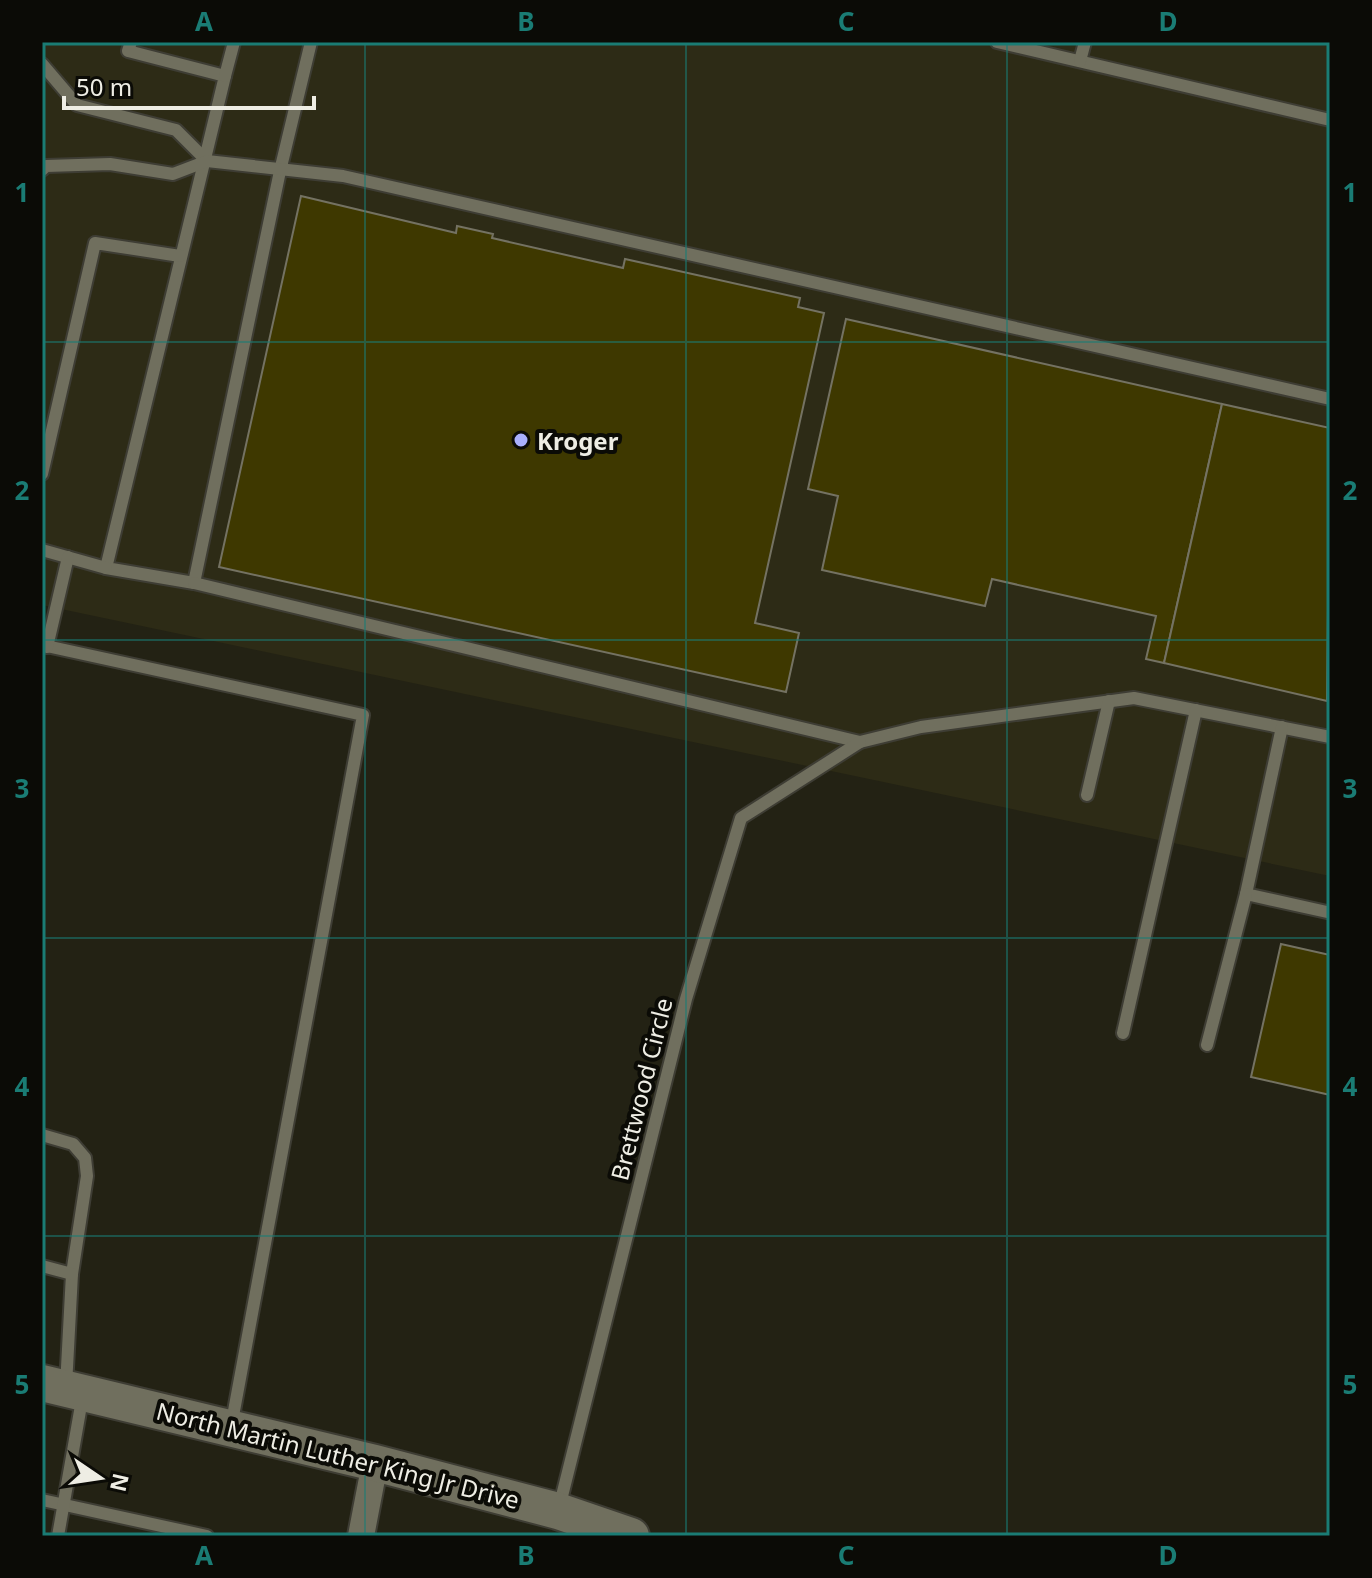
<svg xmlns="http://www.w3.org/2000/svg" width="1372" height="1578" font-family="'Noto Sans',sans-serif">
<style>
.built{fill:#2d2b16}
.building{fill:#3e3800;stroke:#747262;stroke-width:2}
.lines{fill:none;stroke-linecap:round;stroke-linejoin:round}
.lane-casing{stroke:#3e3d34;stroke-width:16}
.street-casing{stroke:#3e3d34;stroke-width:30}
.secondary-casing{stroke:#3e3d34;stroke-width:40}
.lane{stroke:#706f5e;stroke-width:12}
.street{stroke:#706f5e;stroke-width:26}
.secondary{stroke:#706f5e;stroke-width:36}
.grid{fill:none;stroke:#1a7c74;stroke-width:2;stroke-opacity:0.55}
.poi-dot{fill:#a9b0fc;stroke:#0b0b06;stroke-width:3}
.labels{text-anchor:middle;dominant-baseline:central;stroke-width:8;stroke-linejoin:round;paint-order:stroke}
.poi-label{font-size:24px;font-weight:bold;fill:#eeede4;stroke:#0b0b06;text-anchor:start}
.street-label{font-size:24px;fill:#eeede4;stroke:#0b0b06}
.neatline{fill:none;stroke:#1a7c74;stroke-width:3}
.grid-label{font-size:26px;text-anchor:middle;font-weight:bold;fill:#1a7c74}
</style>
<rect width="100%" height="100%" fill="#232214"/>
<!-- built -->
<path class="built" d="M42,42H1330V876L42,605Z"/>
<!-- building -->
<g class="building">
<path d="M301,196L456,233L457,226L493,234L492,238L623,268L625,259L800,298L798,307L824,313L755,623L799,633L786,692L219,567Z"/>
<path d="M846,319L1222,404L1164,663L1146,659L1156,616L992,579L985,606L822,570L838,496L808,489Z"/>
<path d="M1222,404L1330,428L1327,701L1164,663Z"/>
<path d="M1281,944L1330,955V1095L1251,1077Z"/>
</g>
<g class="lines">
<defs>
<g id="lane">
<path d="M131,42L128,51L225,76L106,568L194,583L280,171L311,42"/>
<path d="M997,42L1330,120"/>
<path d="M1080,61L1085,42"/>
<path d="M42,64L77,105L176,130L207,161"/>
<path d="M225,76L234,42"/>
<path d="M42,170L46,166L110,164L173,174L207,161L343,176L1330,399"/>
<path d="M42,474L95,243L180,256"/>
<path d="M42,550L106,568"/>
<path d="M194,583L860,742L921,727L1134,698L1330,737"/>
<path d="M42,645L363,715L231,1427"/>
<path d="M47,647L68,557"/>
<path d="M1282,727L1246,894L1327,912"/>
<path d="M1087,795L1109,701"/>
<path d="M1123,1033L1196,710"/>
<path d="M1207,1045L1246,894"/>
<path d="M42,1135L73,1144L85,1158L87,1176L72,1274L66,1386"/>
<path d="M42,1266L72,1274"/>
<path d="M42,1500L207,1536"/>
<path d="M559,1508L686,999L741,818L860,742"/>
<path d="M58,1536L83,1394"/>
</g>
<path id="street" d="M361,1536L375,1463"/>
<path id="secondary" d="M42,1383L375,1463L558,1511L631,1536"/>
</defs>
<!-- lane casing -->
<use href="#lane" class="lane-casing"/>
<!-- street casing -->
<use href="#street" class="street-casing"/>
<!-- secondary casing -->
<use href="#secondary" class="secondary-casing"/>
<!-- lane -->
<use href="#lane" class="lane"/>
<!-- street -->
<use href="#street" class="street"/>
<!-- secondary -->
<use href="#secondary" class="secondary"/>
</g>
<!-- grid -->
<path class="grid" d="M365,42V1536M686,42V1536M1007,42V1536M42,342H1330M42,640H1330M42,938H1330M42,1236H1330"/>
<!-- markers -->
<circle class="poi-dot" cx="521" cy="440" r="8"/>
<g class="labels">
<!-- poi labels -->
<g class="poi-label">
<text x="537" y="440">Kroger</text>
</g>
<!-- street labels -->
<g class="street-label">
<text transform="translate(641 1089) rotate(-76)">Brettwood Circle</text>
<text transform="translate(338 1455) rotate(14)">North Martin Luther King Jr Drive</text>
</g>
</g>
<!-- border -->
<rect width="1372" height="1578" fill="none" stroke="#0b0b06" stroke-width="88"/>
<!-- north arrow -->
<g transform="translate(100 1478) rotate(103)" stroke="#0b0b06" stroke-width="6" paint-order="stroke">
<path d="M0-6L14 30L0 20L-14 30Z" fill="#eeede4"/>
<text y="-12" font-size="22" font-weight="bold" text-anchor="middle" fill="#eeede4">N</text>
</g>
<!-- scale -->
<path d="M64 96v12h250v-12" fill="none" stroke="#eeede4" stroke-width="4"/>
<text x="76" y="96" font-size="24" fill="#eeede4" stroke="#0b0b06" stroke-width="6" paint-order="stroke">50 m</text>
<rect x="44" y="44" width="1284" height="1490" class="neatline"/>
<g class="grid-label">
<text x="204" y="31">A</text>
<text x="526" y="31">B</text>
<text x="846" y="31">C</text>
<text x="1168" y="31">D</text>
<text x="22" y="202">1</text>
<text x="1350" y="202">1</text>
<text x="22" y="500">2</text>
<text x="1350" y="500">2</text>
<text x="22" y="798">3</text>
<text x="1350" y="798">3</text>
<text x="22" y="1096">4</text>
<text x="1350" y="1096">4</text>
<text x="22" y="1394">5</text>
<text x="1350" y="1394">5</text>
<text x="204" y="1565">A</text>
<text x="526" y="1565">B</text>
<text x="846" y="1565">C</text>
<text x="1168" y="1565">D</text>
</g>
</svg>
